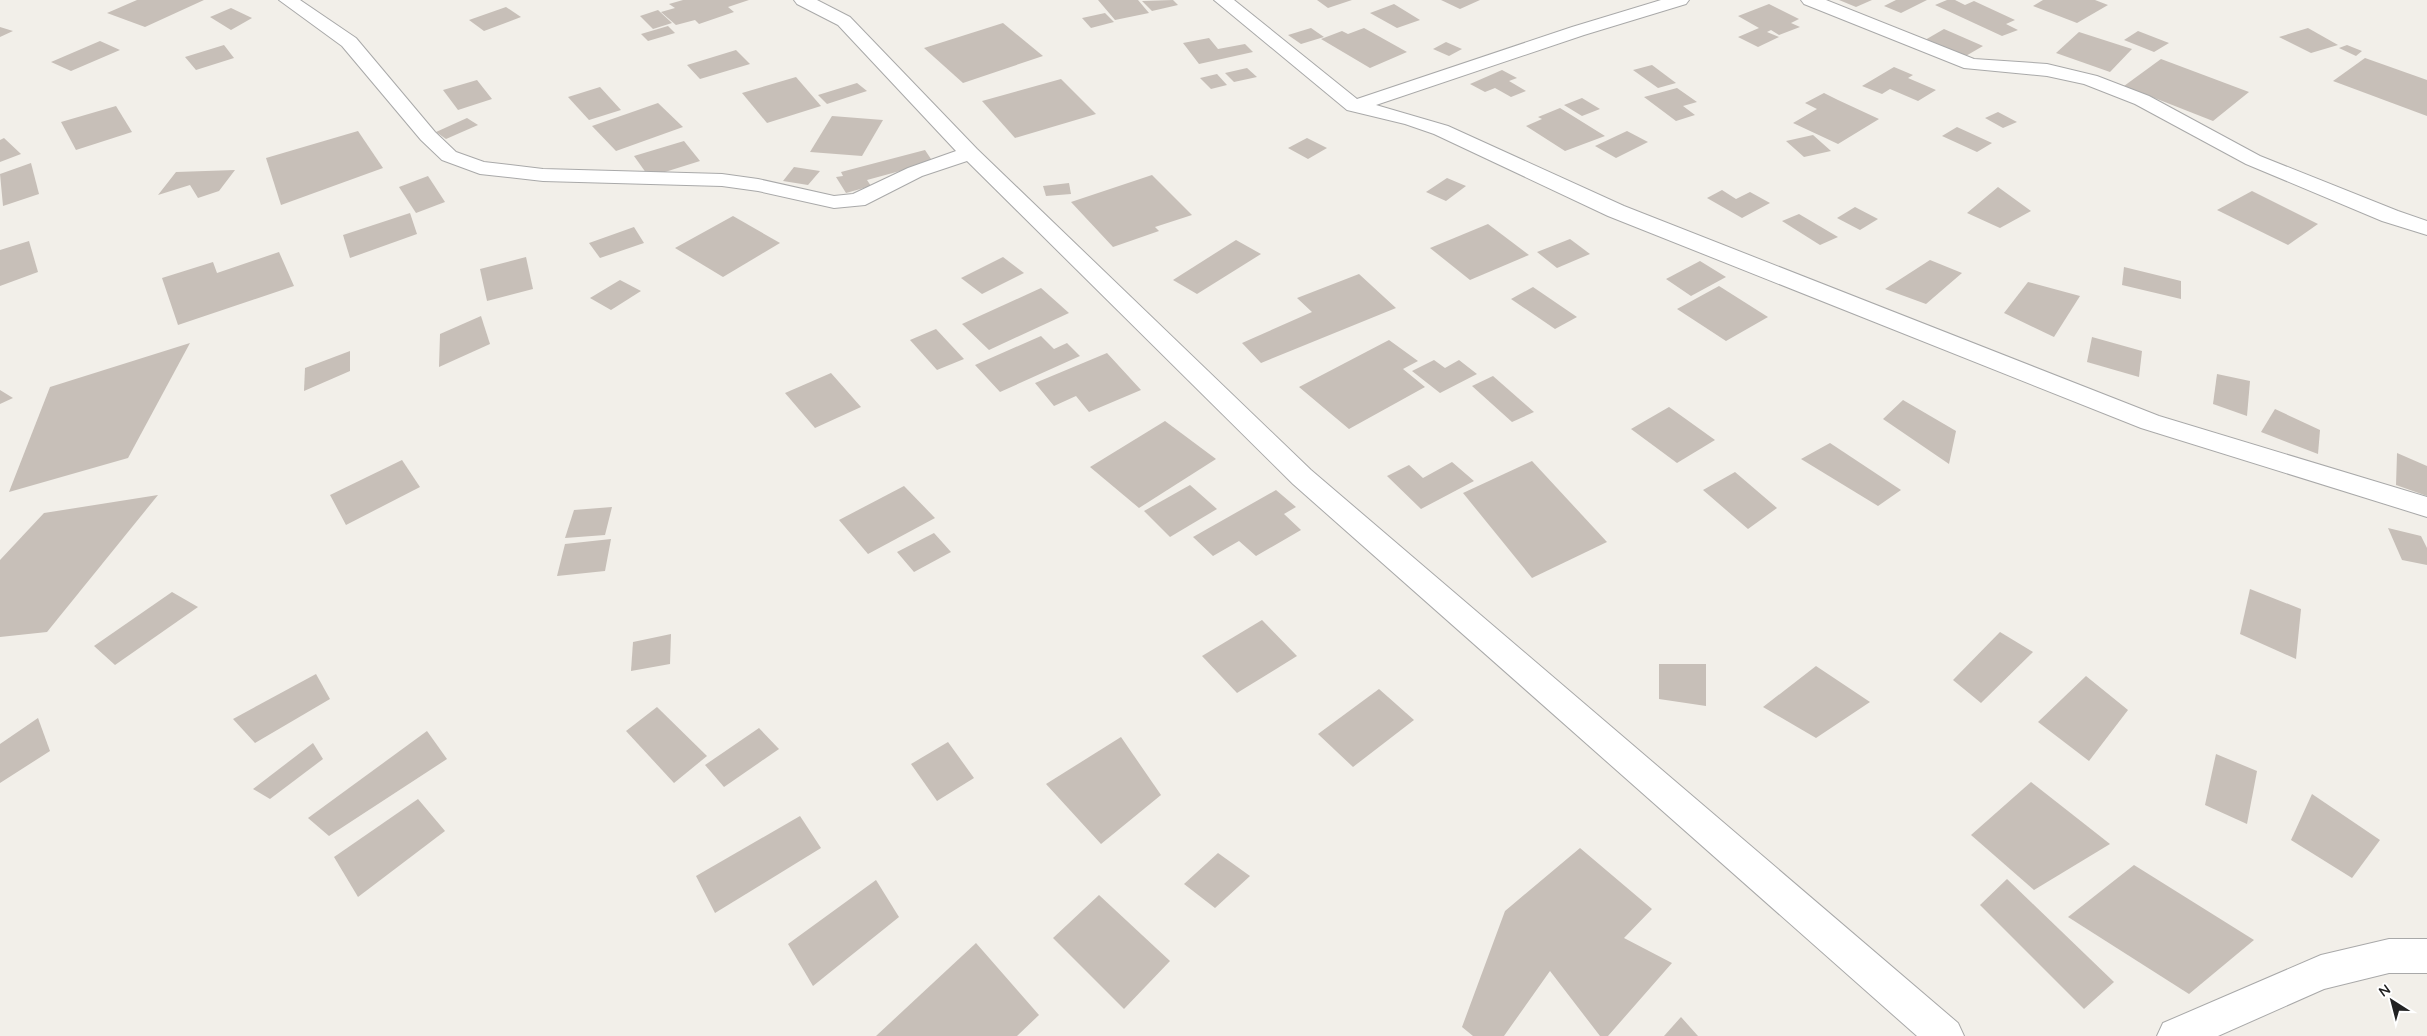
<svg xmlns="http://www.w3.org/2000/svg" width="2427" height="1036" font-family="Quicksand,sans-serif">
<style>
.building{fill:#c7bfb8}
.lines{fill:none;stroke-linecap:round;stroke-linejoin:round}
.minor-casing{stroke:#a9a9a9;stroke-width:2}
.minor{fill:#fff;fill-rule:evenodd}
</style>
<rect width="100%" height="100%" fill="#f2efe9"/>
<!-- building -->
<g class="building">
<path d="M137,0H204L145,27L107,13Z"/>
<path d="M683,0H749L728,7L734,12L699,24L695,20L676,25L661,12L675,8L669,4Z"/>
<path d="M1098,0H1138L1149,13L1115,20Z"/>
<path d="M1173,0L1178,5L1152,11L1142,1Z"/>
<path d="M1317,0H1352L1328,8Z"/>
<path d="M1441,0H1480L1460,9Z"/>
<path d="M1839,0H1872L1856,7Z"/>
<path d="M1896,0H1927L1901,13L1884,6Z"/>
<path d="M1947,0H1955L1965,5L1974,1L2015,20L2006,24L2018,30L2002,36L1935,5Z"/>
<path d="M2043,0H2095L2108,5L2077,23L2033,6Z"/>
<path d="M1394,4L1420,20L1397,28L1370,13Z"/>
<path d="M1769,4L1799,19L1791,23L1800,27L1779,35L1771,30L1767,32L1779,37L1758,47L1738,37L1759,28L1738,16Z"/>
<path d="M506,7L521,17L484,31L469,20Z"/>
<path d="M231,8L252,18L231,30L210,17Z"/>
<path d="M658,10L672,23L653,29L640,16Z"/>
<path d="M1105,13L1114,22L1091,28L1082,18Z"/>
<path d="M1003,23L1043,56L963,83L924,48Z"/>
<path d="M668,26L675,33L648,41L641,34Z"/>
<path d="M0,27L13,31L0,37Z"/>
<path d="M1311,28L1324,37L1301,44L1288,35Z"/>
<path d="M1364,28L1407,52L1370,68L1321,39L1342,31L1348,34Z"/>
<path d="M2308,28L2338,45L2311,53L2279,37Z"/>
<path d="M1944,29L1983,46L1964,57L1925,40Z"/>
<path d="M2138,31L2169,43L2154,52L2124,40Z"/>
<path d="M2079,32L2132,49L2110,72L2056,53Z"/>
<path d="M1209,38L1218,49L1245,44L1253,52L1199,64L1183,43Z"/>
<path d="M100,41L120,50L71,71L51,62Z"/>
<path d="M1446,42L1462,49L1449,56L1433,49Z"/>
<path d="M224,45L234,58L196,70L185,57Z"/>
<path d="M2347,45L2362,51L2356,56L2339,48Z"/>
<path d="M736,50L750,64L700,79L687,65Z"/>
<path d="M2365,58L2427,80V116L2333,81Z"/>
<path d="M2161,59L2249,92L2213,121L2124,86Z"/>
<path d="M1652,65L1676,83L1658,88L1633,70Z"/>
<path d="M1894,67L1913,75L1908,78L1936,90L1918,101L1890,89L1882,94L1862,86Z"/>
<path d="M1247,68L1257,77L1234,82L1225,73Z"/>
<path d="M1502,70L1517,78L1509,81L1526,91L1511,97L1495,88L1485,92L1470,84Z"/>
<path d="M1217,74L1227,85L1211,89L1200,78Z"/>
<path d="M796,77L821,106L767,123L742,93Z"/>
<path d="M1061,79L1096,114L1015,138L982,101Z"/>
<path d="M477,80L492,99L458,110L443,90Z"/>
<path d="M857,83L867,91L827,104L818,95Z"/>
<path d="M600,87L621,110L589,120L568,97Z"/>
<path d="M1677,88L1697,102L1683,106L1695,115L1676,121L1644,97Z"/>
<path d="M1824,93L1838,100L1879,119L1838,144L1793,123L1817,109L1805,103Z"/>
<path d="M1582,98L1600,109L1582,116L1564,105Z"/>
<path d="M658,103L683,127L616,151L592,126Z"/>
<path d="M116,106L132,132L76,150L61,122Z"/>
<path d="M1560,108L1605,136L1565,151L1526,126L1542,119L1538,117Z"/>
<path d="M1998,112L2017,122L2003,128L1985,118Z"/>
<path d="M832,116L883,120L862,156L810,152Z"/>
<path d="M467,118L478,125L446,139L436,132Z"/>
<path d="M1957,127L1992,143L1977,152L1942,136Z"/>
<path d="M358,131L383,168L281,205L266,158Z"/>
<path d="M1627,131L1648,142L1616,158L1595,146Z"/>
<path d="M1813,135L1831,151L1804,157L1786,141Z"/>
<path d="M4,138L21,154L0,162V140Z"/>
<path d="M1307,138L1327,148L1308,159L1288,148Z"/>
<path d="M684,141L700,161L649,177L634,156Z"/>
<path d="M925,150L933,162L867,180L871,186L846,193L836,177L843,176L841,172Z"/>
<path d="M31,163L39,194L3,206L0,174Z"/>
<path d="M794,167L820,171L808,185L783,181Z"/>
<path d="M235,170L219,191L198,198L190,185L158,195L176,172Z"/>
<path d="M1152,175L1192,215L1155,227L1159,231L1113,247L1071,202Z"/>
<path d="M428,176L445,202L416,213L399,187Z"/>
<path d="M1447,178L1466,186L1446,201L1426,192Z"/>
<path d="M1069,183L1071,194L1046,196L1043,186Z"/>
<path d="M1998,187L2031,211L2000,228L1967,213Z"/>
<path d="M1722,190L1736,199L1750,192L1770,203L1742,218L1707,198Z"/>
<path d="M2252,191L2318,224L2288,245L2217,210Z"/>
<path d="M1855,207L1878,219L1860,230L1837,218Z"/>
<path d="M410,213L417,234L350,258L343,235Z"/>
<path d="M1799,214L1838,237L1820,245L1782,221Z"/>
<path d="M733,216L780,243L723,277L675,248Z"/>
<path d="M1488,224L1529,255L1470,280L1430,248Z"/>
<path d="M634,227L644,243L600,258L589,243Z"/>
<path d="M1570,239L1590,254L1557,268L1537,252Z"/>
<path d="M1236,240L1261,254L1197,294L1173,280Z"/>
<path d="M29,241L38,272L0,286V250Z"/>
<path d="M279,252L294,286L178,325L162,278L213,262L217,273Z"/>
<path d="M526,257L533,289L487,301L480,269Z"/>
<path d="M1003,257L1024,273L982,294L961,278Z"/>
<path d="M1930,260L1962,273L1926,304L1885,289Z"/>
<path d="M1700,261L1726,277L1691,296L1666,279Z"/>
<path d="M2124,267L2181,281V299L2122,285Z"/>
<path d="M1359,274L1396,308L1261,363L1242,343L1312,312L1297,298Z"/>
<path d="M620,280L641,291L611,310L590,298Z"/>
<path d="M2028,282L2080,296L2054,337L2004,313Z"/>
<path d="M1719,286L1768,317L1726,341L1677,309Z"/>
<path d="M1533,287L1577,317L1555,329L1511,299Z"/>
<path d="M1041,288L1069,313L989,350L962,324Z"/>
<path d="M481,316L490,344L439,367L440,334Z"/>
<path d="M936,329L964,359L937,370L910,340Z"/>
<path d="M1041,336L1054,349L1067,343L1080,356L1000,392L975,365Z"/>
<path d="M2092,337L2142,351L2139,377L2087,362Z"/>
<path d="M1389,340L1418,361L1403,369L1425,387L1349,429L1299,387Z"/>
<path d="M190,343L128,458L9,492L50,387Z"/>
<path d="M350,351V371L304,391L305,368Z"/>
<path d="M1107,353L1141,390L1089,412L1076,396L1054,406L1035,383Z"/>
<path d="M1434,360L1445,368L1459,360L1477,374L1440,393L1412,371Z"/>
<path d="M831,373L861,407L815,428L785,393Z"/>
<path d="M2217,374L2250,381L2247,416L2213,404Z"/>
<path d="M1493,376L1534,412L1512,422L1472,386Z"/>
<path d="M0,390L13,398L0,404Z"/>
<path d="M1903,400L1956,431L1949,464L1883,419Z"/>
<path d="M1669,407L1715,440L1677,463L1631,429Z"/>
<path d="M2275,409L2320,430L2318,454L2261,432Z"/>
<path d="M1165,421L1216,459L1139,508L1090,467Z"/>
<path d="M1830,443L1901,490L1878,506L1801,459Z"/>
<path d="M2397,453L2427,466V496L2396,485Z"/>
<path d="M402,460L420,487L346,525L330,495Z"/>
<path d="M1532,461L1607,542L1532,578L1463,493Z"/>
<path d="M1452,462L1474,481L1421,509L1387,476L1409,465L1423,478Z"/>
<path d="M1735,472L1777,508L1748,529L1703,490Z"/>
<path d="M1190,485L1217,509L1170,537L1144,511Z"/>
<path d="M904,486L935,518L868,554L839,520Z"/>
<path d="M1276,490L1296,507L1284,514L1301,530L1256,556L1239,541L1213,556L1193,537Z"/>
<path d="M158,495L47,632L0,637V560L44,513Z"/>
<path d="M612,507L605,535L565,538L574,510Z"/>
<path d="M2388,528L2421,536L2427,548V565L2402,560Z"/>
<path d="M934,533L951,552L914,572L897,552Z"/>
<path d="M611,539L605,571L557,576L565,544Z"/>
<path d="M2250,589L2301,609L2296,659L2240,634Z"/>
<path d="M172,592L198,607L115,665L94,646Z"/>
<path d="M1262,620L1297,656L1237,693L1202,656Z"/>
<path d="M2000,632L2033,652L1981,703L1953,680Z"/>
<path d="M671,634L670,664L631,671L633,642Z"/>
<path d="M1659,664H1706V706L1659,699Z"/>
<path d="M1816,666L1870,702L1816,738L1763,707Z"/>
<path d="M316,674L330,699L255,743L233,719Z"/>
<path d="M2086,676L2128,710L2089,761L2038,722Z"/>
<path d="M1379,689L1414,720L1353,767L1318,734Z"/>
<path d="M657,707L707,756L674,783L626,731Z"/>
<path d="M38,718L50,751L0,783V744Z"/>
<path d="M759,728L779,749L724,787L705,765Z"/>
<path d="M427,731L447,759L329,836L308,818Z"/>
<path d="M1121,737L1161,795L1101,844L1046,784Z"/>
<path d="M948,742L974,778L937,801L911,764Z"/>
<path d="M313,743L323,759L270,799L253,789Z"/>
<path d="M2216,754L2257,771L2247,824L2205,805Z"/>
<path d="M2031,782L2110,844L2034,890L1971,835Z"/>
<path d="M2312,794L2380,840L2352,878L2291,840Z"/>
<path d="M418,799L445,831L358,897L334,857Z"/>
<path d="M800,816L821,848L715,913L696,876Z"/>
<path d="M1580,848L1652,909L1624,938L1672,963L1608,1036H1600L1550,971L1504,1036H1473L1462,1027L1505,911Z"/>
<path d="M1218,853L1250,876L1215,908L1184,884Z"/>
<path d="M2134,865L2254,940L2189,994L2068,917Z"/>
<path d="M2007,879L2114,982L2084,1009L1980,905Z"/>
<path d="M876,880L899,917L813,986L788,944Z"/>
<path d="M1099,895L1170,961L1124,1009L1053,938Z"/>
<path d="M976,943L1039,1015L1017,1036H876Z"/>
<path d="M1681,1017L1698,1036H1664Z"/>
</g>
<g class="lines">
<defs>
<g id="minor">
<path d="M279,0H300L356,38L435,132L456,152L484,162L543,169L722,174L758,179L834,196L853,194L908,168L956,151L838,25L797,4L794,0H817L850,17L977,149L1311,470L1958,1023L1964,1036H1917L1293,484L967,161L922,176L865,205L834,208L758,191L722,186L543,181L480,174L442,160L421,140L342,46Z"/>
<path d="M1214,0H1234L1357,99L1572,27L1661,0H1689L1686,4L1584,35L1376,105L1448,126L1624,206L2159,416L2427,497V517L2141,428L1608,216L1434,134L1405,124L1347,110Z"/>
<path d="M1801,0H1826L1974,59L2047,64L2097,76L2149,96L2260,156L2398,211L2427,221V235L2382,221L2246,164L2135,104L2084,84L2047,76L1964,68L1804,4Z"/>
<path d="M2389,939H2427V973H2389L2324,989L2218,1036H2157L2163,1023L2321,955Z"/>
</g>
</defs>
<!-- minor casing -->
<use href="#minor" class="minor-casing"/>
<!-- minor -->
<use href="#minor" class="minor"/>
</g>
<!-- north arrow -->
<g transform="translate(2392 1001) rotate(324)" stroke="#ffffff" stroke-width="4" paint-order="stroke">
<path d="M0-4L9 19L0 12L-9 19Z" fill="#222222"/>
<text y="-8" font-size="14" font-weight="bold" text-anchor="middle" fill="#222222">N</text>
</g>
</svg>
